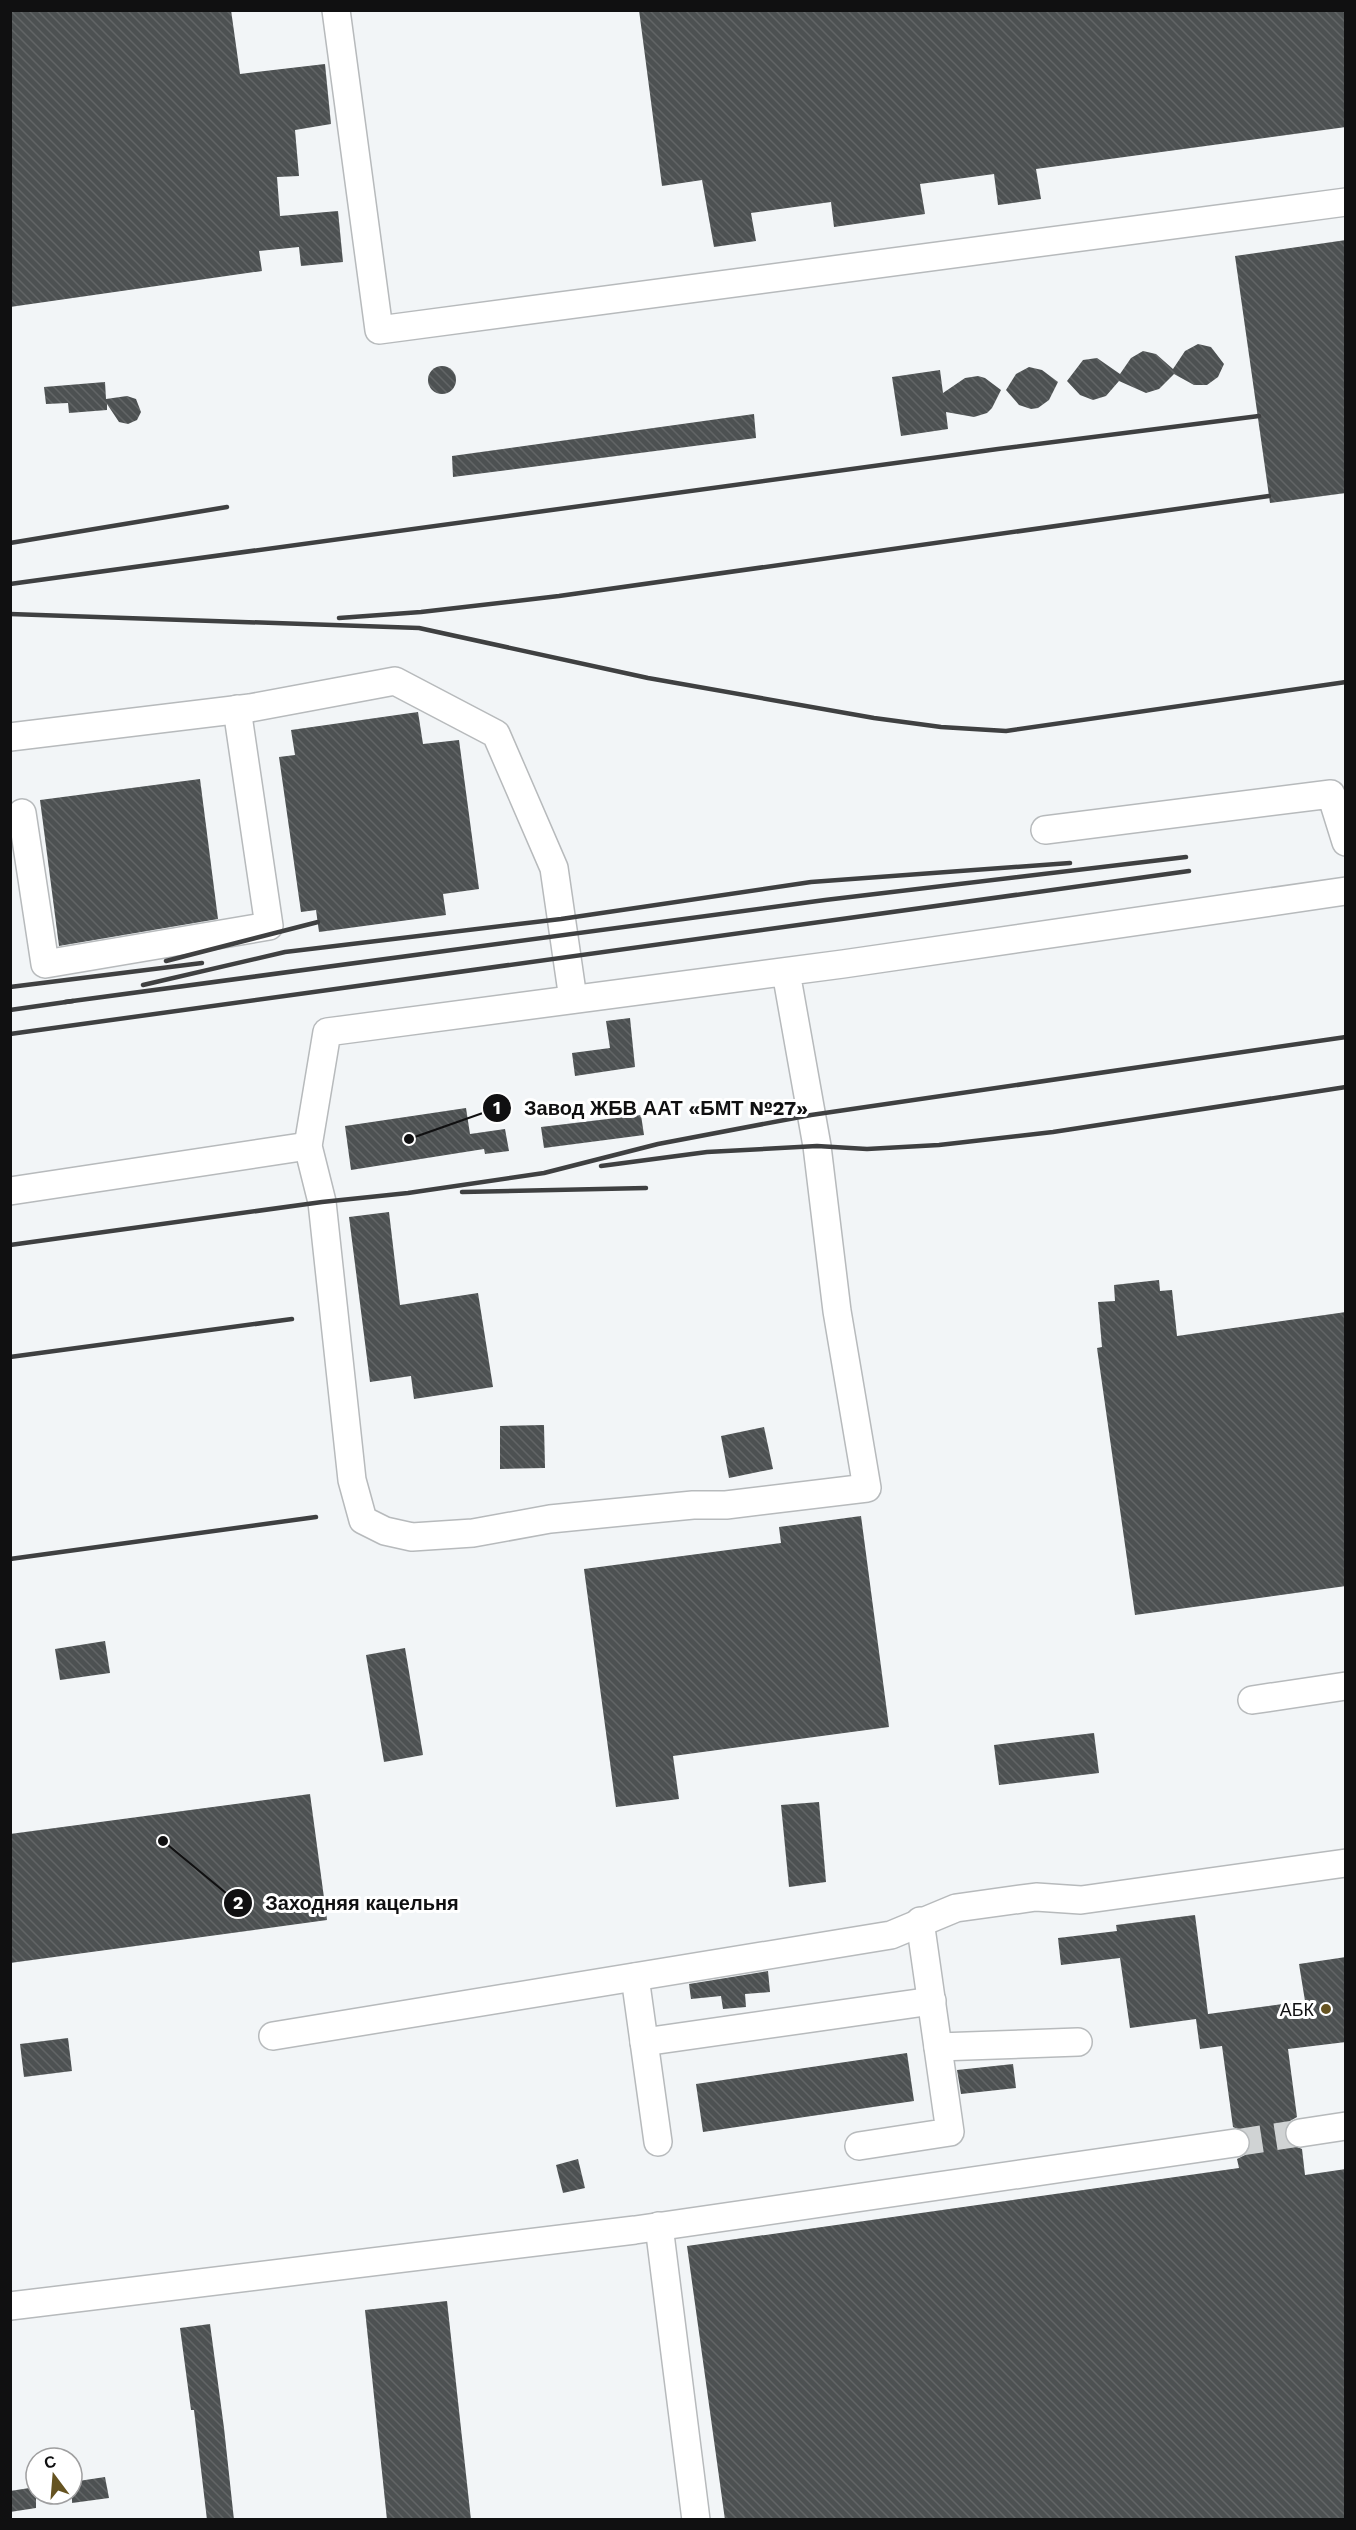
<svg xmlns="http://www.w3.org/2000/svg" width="1356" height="2530" font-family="'Work Sans',sans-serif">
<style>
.building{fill:url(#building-back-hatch)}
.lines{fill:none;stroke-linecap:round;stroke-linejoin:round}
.minor-tunnel{stroke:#d0d3d4;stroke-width:27;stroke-dasharray:27 14;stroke-linecap:butt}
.minor-casing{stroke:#b7babc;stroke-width:30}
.minor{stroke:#fff;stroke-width:27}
.rail{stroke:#3f4041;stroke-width:4.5}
.poi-dot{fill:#655321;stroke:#fff;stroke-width:2}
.labels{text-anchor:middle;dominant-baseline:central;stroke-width:6;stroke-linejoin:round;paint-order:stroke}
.poi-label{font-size:18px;fill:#101011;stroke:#fff;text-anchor:end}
.leader{fill:none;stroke:#101011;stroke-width:2}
.callout-dot{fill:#101011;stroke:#fff;stroke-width:2}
.mark-label{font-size:18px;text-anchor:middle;font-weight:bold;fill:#fff}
.callout-label{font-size:20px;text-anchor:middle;font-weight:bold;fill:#101011;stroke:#fff;stroke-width:6;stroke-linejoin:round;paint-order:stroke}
</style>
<defs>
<pattern id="building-back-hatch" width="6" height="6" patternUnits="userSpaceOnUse" patternTransform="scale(1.5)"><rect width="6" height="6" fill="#4d5152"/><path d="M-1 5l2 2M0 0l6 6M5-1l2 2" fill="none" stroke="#626566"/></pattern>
</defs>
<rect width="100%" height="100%" fill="#f2f5f7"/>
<!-- building -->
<g class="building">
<path d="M10,10H231L240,74L325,64L331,124L295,130L299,176L277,177L280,216L338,211L343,262L301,266L299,247L259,251L262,271L10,307Z"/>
<path d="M639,10H1346V127L1036,169L1041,199L998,205L994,174L920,184L925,214L834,227L831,202L751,213L756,241L714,247L702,180L662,186Z"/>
<path d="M1346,240V493L1270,503L1235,256Z"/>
<path d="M1198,344L1211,347L1224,364L1218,377L1207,385H1194L1174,374L1159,389L1146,393L1119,381L1106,396L1093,400L1080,395L1067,381L1083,360L1097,358L1120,374L1131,358L1143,351L1156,354L1173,369L1185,351Z"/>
<circle cx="442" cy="380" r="14"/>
<path d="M1029,367L1042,370L1058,382L1049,400L1038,408L1031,409L1019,405L1006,390L1016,374Z"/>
<path d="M940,370L943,393L965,378L978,376L985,378L1001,390L992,408L987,413L974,417L946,412L948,429L901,436L892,377Z"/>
<path d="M105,382L106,399L127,396L136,399L141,412L137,420L128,424L119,422L107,404V410L69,413L68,403L46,404L44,387Z"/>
<path d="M754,414L756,438L453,477L452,456Z"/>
<path d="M418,712L423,744L459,740L479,889L443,894L446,915L319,932L316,910L301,912L279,757L295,755L291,730Z"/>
<path d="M200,779L218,919L59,946L40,800Z"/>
<path d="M630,1018L635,1067L575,1076L572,1053L610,1048L606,1021Z"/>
<path d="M466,1108L470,1134L505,1129L509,1151L485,1154L484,1149L351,1170L345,1126Z"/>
<path d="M641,1115L644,1135L544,1148L541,1127Z"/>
<path d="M389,1212L400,1305L478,1293L493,1387L414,1399L411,1376L370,1382L349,1217Z"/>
<path d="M1159,1280L1160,1291L1172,1290L1177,1336L1346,1312V1586L1135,1615L1097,1348L1102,1347L1098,1302L1115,1301L1114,1285Z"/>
<path d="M544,1425L545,1468L500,1469V1426Z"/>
<path d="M764,1427L773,1469L729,1478L721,1436Z"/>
<path d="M861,1516L889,1727L673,1756L679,1799L616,1807L584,1569L781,1543L779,1527Z"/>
<path d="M105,1641L110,1673L60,1680L55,1649Z"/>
<path d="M405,1648L423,1755L384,1762L366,1655Z"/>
<path d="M1094,1733L1099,1773L999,1785L994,1745Z"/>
<path d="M310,1794L327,1920L10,1963V1834Z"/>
<path d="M819,1802L826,1882L789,1887L781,1805Z"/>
<path d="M1195,1915L1208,2014L1305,2001L1299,1964L1346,1957V2042L1288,2049L1297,2117L1290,2121L1284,2135L1288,2143L1302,2149L1305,2175L1346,2169V2520H725L687,2246L1239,2168L1237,2159L1245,2155L1251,2141L1247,2133L1233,2127L1222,2046L1200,2049L1196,2019L1130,2028L1120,1958L1061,1965L1058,1938L1117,1931L1116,1925Z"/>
<path d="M768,1971L770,1992L745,1994L746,2007L723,2009L721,1996L691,1999L689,1984Z"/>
<path d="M68,2038L72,2071L24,2077L20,2044Z"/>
<path d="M907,2053L914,2101L703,2132L696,2084Z"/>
<path d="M1013,2064L1016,2088L961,2094L957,2070Z"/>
<path d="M578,2159L585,2188L563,2193L556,2165Z"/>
<path d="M447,2301L471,2520H387L365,2310Z"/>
<path d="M210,2324L224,2428L234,2520H207L194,2410H191L180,2328Z"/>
<path d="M105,2477L109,2498L72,2503V2482Z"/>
<path d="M36,2487V2508L10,2512V2491Z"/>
</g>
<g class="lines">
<!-- minor-tunnel -->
<path class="minor-tunnel" d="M1235,2143L1300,2133"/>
<defs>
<g id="minor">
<path d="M336,10L379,330L1346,202"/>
<path d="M10,737L250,708L395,681L496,734L554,868L573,999"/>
<path d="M22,813L45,964L269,926L237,709"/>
<path d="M1045,830L1331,794L1346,842"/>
<path d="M786,972L817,1146L837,1311L867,1488L726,1505H693L550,1519L473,1533L412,1537L385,1531L363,1520L352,1480L322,1202L308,1146L327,1032L843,964L1346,891"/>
<path d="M10,1191L308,1146"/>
<path d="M1252,1700L1346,1686"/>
<path d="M635,1977L658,2142"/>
<path d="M273,2036L891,1935L956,1908L1036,1897L1081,1900L1346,1863"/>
<path d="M644,2042L932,2001"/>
<path d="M938,2047L1078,2042"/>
<path d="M1300,2133L1346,2126"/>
<path d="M859,2146L950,2132L920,1921"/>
<path d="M659,2226L696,2520"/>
<path d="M10,2306L635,2230L1235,2143"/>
</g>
</defs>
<!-- minor casing -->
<use href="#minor" class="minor-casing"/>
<!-- minor -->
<use href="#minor" class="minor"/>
<!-- rail -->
<g class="rail">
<path d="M10,543L227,507"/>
<path d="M10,584L998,449L1259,416"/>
<path d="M10,614L419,628L648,678L874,718L941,727L1006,731L1346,682"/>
<path d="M339,618L421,612L559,596L1269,496"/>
<path d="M166,961L318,922"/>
<path d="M143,985L285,952L561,919L811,882L1070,863"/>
<path d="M10,987L202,963"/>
<path d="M65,1002L825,900L1186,857"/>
<path d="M10,1010L73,1001"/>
<path d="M10,1034L1189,871"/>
<path d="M601,1166L707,1152L817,1146L867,1149L939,1145L1053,1132L1346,1087"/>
<path d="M462,1192L646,1188"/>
<path d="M10,1245L322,1202L408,1193L544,1173L658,1144L811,1115L1346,1037"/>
<path d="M10,1357L292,1319"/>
<path d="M10,1559L316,1517"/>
</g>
</g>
<!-- markers -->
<circle class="poi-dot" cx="1326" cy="2009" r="6"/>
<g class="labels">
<!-- poi labels -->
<g class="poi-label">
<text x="1314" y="2009">АБК</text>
</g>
</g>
<!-- callouts -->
<path class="leader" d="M409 1139L497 1108M163 1841L238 1903"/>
<g class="callout-dot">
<circle cx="409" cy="1139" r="6"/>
<circle cx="163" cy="1841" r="6"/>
<circle cx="497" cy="1108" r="15"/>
<circle cx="238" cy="1903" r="15"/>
</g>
<g class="mark-label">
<text x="497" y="1114">1</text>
<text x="238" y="1909">2</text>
</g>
<g class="callout-label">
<text x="666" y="1115">Завод ЖБВ ААТ «БМТ №27»</text>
<text x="362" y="1910">Заходняя кацельня</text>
</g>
<!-- border -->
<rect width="1356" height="2530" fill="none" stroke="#101011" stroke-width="24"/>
<!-- north arrow -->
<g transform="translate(54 2476) rotate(344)"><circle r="28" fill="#ffffff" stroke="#9f9fa0" stroke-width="1.5"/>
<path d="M0-4.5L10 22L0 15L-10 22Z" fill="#655321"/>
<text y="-9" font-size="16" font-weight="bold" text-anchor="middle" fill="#101011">С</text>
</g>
</svg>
